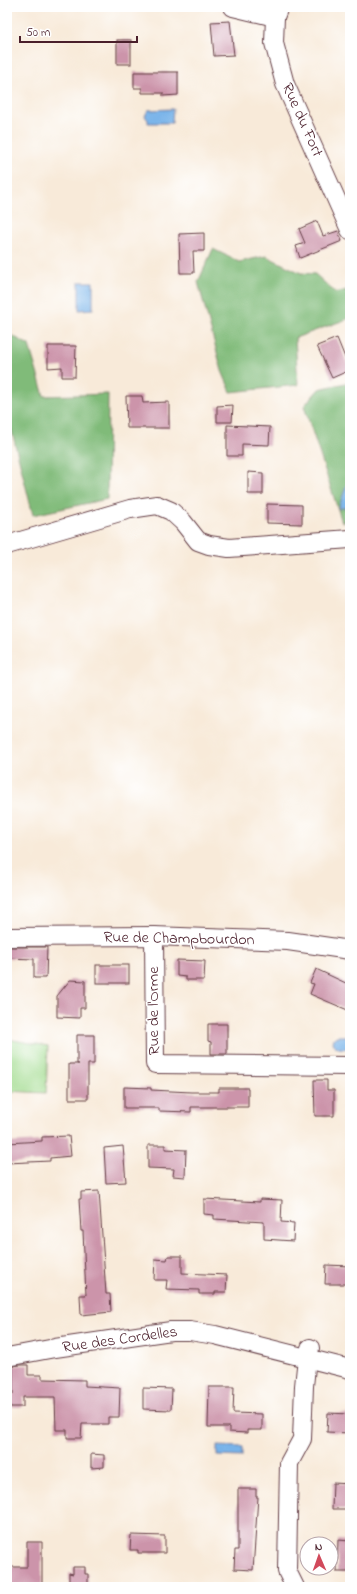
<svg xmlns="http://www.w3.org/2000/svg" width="357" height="1594" font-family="'Indie Flower',sans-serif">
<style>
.green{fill:#a1db8e;stroke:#767d5c}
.forest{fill:#80bb79;stroke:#656d52}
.water{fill:#78b3e9;stroke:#61698a}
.building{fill:#cc94aa}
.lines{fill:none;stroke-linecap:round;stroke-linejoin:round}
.minor-casing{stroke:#643d45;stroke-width:20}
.minor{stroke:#fff;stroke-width:18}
.labels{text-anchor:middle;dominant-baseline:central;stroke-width:3;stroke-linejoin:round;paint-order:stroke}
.street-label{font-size:16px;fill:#4a1f2b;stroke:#fff}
</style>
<rect width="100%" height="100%" fill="#fff"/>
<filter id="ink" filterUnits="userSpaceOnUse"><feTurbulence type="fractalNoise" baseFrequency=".025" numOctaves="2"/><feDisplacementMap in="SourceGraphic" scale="8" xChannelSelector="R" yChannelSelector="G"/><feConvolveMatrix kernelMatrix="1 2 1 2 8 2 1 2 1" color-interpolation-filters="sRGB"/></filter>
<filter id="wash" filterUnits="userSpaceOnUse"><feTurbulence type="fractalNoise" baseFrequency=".012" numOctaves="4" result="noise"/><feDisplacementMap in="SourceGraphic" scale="16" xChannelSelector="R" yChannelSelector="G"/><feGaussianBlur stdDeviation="0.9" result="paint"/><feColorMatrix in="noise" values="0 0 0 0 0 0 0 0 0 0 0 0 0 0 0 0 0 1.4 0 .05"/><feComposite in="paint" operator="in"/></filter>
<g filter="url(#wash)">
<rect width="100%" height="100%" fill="#f8ead9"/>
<!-- green -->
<path class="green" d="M7,1039L48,1046L46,1093L7,1091Z"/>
<!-- forest -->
<g class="forest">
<path d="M213,249L239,262L266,256L301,273L315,274L336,293L350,289V318L295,338L298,385L231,392L222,371L198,282Z"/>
<path d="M7,333L29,345L44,396L108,394L107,499L33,515L9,420L7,419Z"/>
<path d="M350,382V521L342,522L304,406L319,389Z"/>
</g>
<!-- water -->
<g class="water">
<path d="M173,109L172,123H148V120L145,116L148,110Z"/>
<path d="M79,282H93V309L79,310Z"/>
<path d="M350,476V506L338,509L349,478Z"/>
<path d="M338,1036H350V1049L338,1048V1047L335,1046L333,1042L334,1038L338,1037Z"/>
<path d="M217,1446L242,1447V1457L217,1456Z"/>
</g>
<g id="blocks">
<!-- building -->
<g class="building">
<path d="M230,21L234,55L214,56L211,22Z"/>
<rect x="117" y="40" width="14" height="24"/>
<path d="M134,72H178V95L163,96V93H142V88H134Z"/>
<path d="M317,221L323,236L338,231L342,241L300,258L296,246L305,243L299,229Z"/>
<path d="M204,233V251H193L194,273H180L179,234Z"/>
<path d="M337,338L350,370L332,378L317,346Z"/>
<path d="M48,346H76L75,377H62V367L48,368Z"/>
<path d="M126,396H142L143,403L169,402V428H127Z"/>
<path d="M233,405L232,422H217V406Z"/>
<path d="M227,425L270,427L269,445L242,444V456H227Z"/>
<path d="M248,472L263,473V494H248Z"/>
<path d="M267,504L302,505V524L267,523Z"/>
<path d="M7,947H47L46,978H34V959L7,958Z"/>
<path d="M177,960L205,961L204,980H186V977L177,976Z"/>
<rect x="96" y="965" width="33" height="18"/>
<path d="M316,969L350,985V1011L310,994L314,984L310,983Z"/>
<path d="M70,980L85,981V1008H80V1018L57,1017V996Z"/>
<path d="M208,1024H227V1054H211V1042L208,1041Z"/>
<path d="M77,1035H94V1064H88V1099H69V1064H79H77Z"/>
<path d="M314,1080H327V1090H334V1116H315Z"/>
<path d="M124,1087L151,1088V1090L191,1092H219V1088H248V1107H191V1112L159,1111V1108H124Z"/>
<path d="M69,1136L71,1156L50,1158V1161L7,1163V1143L42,1141V1137Z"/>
<path d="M148,1145H165V1149L186,1150L185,1177L173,1176L174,1169L148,1168Z"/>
<path d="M123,1146L126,1182L106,1183L104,1148Z"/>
<path d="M99,1191L106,1294H110L111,1312L81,1315L80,1295H86L83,1231H81L79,1199H81V1192Z"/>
<path d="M204,1199L260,1202V1199L282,1200L281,1222L294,1223L293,1241L264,1239V1222L214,1219V1215L204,1214Z"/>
<path d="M168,1256H182V1273L227,1275L226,1292H215V1294H199V1290L166,1289L167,1280H154L155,1259L167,1260Z"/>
<path d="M326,1265L350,1266V1284H325Z"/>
<path d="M20,1365H28V1375H42V1379L85,1380V1386L120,1388L119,1417H108V1424H82L81,1438H67V1430H56L55,1397H23V1407H10V1394H13V1366Z"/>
<path d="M209,1387H234L233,1413L262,1414V1430H247V1433L229,1432V1427H208Z"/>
<path d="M143,1388L172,1389L171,1410L143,1409Z"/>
<path d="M328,1413L350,1414V1433L327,1432Z"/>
<path d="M91,1454L104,1455V1467L91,1468Z"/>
<path d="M333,1483L350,1484V1509H332Z"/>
<path d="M238,1489H256V1497H258L253,1570L234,1569L235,1550H238Z"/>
<path d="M131,1535L165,1536V1553H138V1550H130Z"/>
<path d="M338,1540L350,1541V1572H337Z"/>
<path d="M27,1542H42V1587H7V1567H27Z"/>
<path d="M73,1567H85V1574H88V1587H69V1573L73,1574Z"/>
</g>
</g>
</g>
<g filter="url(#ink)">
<use href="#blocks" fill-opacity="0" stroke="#643d45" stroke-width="1"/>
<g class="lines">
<defs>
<g id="minor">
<path d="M233,7L275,17"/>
<path d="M279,7L275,17L274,43L285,84L350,230"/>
<path d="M7,545L130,509L157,505L171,511L183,522L198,541L209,545L229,548L350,539"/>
<path d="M154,936L155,1064L350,1066"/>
<path d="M7,937L154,936L288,941L350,950"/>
<path d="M7,1357L55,1348L171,1331H190L215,1335L350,1369"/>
<path d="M295,1587L287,1571L289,1463L302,1439L304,1386L306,1367L310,1348"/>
</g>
</defs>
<!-- minor casing -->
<use href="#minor" class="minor-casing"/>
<!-- minor -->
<use href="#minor" class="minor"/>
</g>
</g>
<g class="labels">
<!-- street labels -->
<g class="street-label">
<text transform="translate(302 120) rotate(66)">Rue du Fort</text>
<text transform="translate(179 939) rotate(1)">Rue de Champbourdon</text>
<text transform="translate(154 1011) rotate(-90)">Rue de l'Orme</text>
<text transform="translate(120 1340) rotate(-8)">Rue des Cordelles</text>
</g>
</g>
<!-- margin -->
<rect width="357" height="1594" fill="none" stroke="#fff" stroke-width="24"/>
<!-- north arrow -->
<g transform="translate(319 1556) rotate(358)"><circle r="19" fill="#ffffff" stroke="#b7a5aa"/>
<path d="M0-3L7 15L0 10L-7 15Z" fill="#d1495b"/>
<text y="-6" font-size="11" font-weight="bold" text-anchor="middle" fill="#4a1f2b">N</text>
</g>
<!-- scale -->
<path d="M20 36v6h117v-6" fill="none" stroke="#4a1f2b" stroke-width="2"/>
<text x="26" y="36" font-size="12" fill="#4a1f2b" stroke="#ffffff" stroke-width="3" paint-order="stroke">50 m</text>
</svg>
